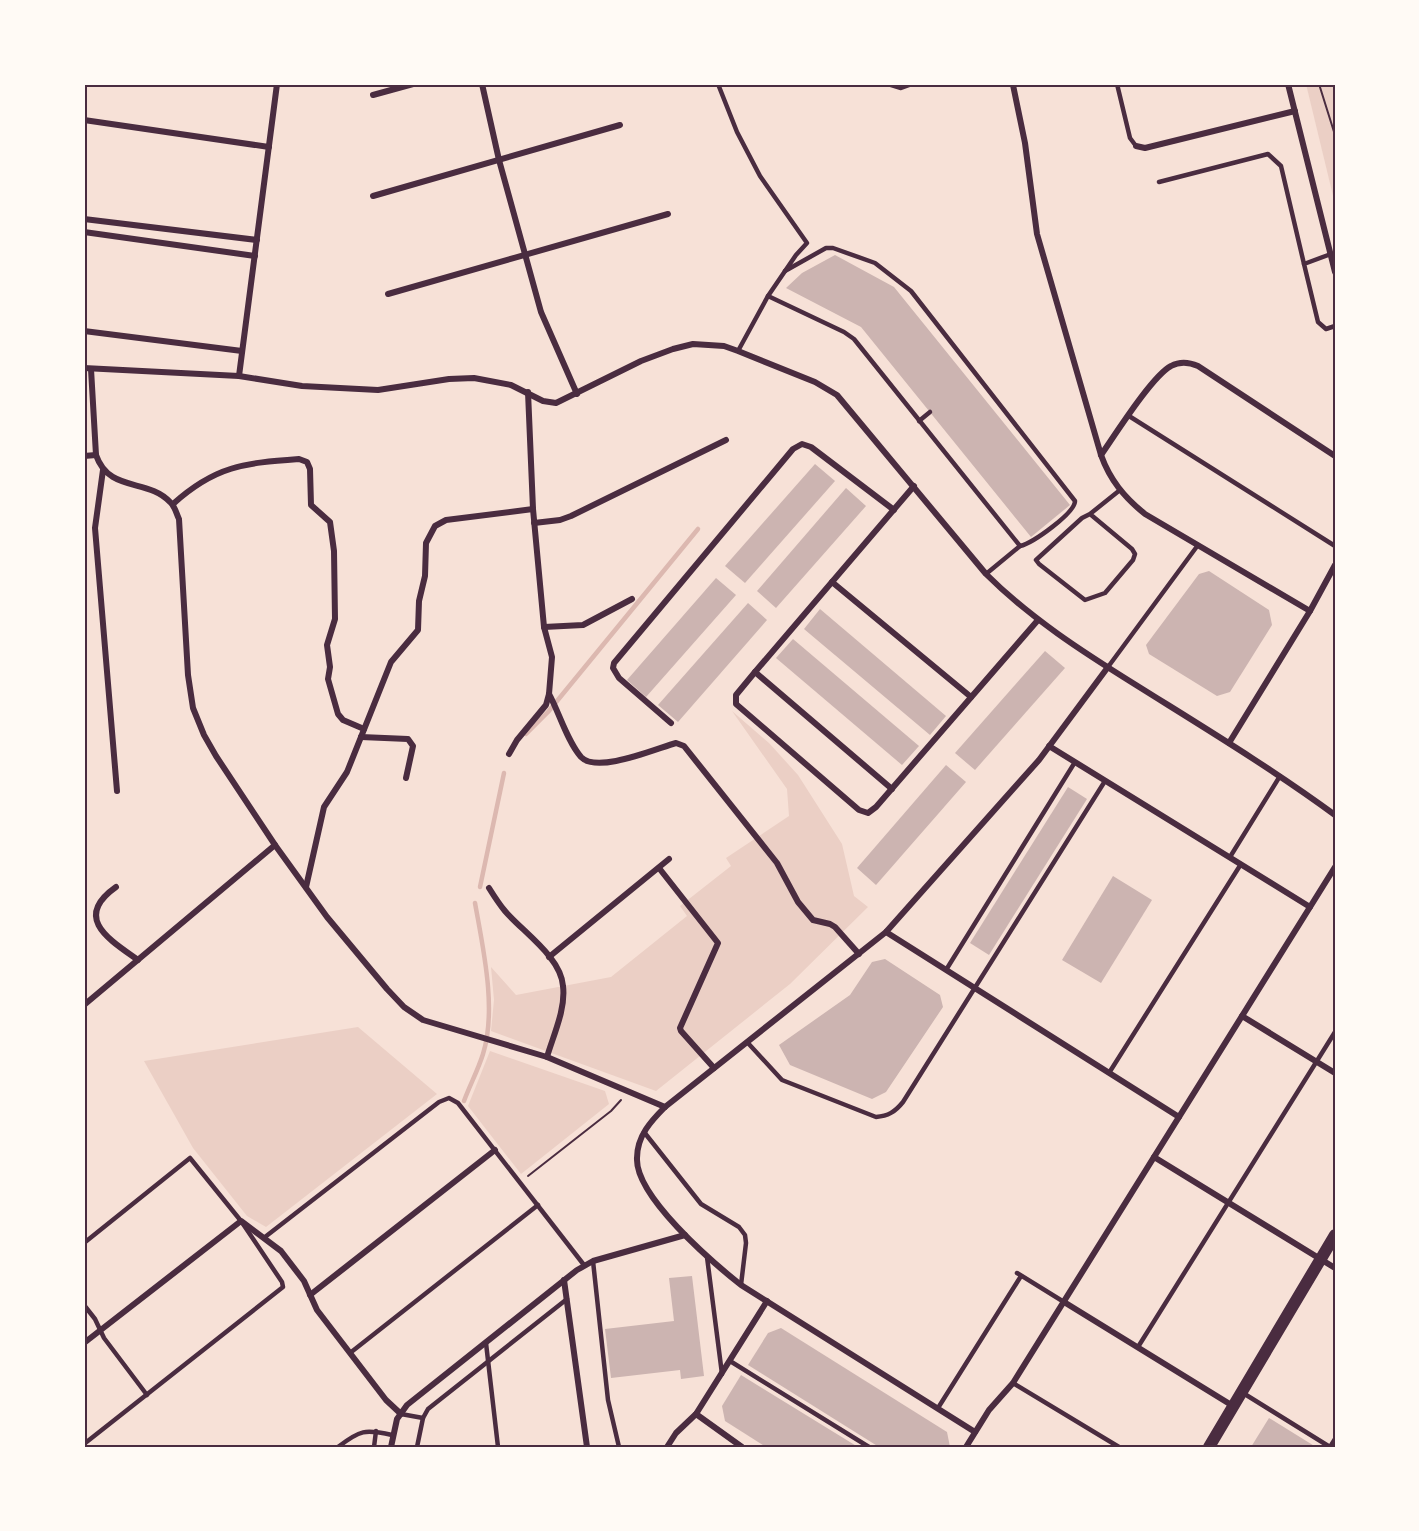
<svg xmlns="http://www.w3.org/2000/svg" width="1419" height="1531" font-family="Signika,sans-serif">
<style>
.green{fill:#ebcfc5}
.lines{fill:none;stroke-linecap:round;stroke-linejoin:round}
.stream{stroke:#dcb8b0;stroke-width:4.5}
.building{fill:#ccb4b1}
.path{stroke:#4a2c40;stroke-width:2}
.service{stroke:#4a2c40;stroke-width:4.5}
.minor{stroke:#4a2c40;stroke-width:6}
.secondary{stroke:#4a2c40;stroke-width:12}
.neatline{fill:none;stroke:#4a2c40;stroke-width:2}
</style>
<rect width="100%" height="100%" fill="#f7e1d7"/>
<!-- green -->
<g class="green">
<path d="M1306,84H1335V204Z"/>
<path d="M732,711L769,743L798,775L842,844L854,896L868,907L790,984L656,1091L491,1031L494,1000L491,967L516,995L611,977L687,916L680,906L731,866L726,858L789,816L787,789Z"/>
<path d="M358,1027L437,1094L266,1227L247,1216L193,1148L144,1061Z"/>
<path d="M490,1051L605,1091L609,1104L521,1174L468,1106Z"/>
</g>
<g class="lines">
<!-- stream -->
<g class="stream">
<path d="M526,734L548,712L698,529"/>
<path d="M480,887L504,773"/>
<path d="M464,1101C470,1085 478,1070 483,1054C497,1009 483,948 475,903"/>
</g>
</g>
<!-- building -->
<g class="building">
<path d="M835,255L894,287L1070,505L1031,537L861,327L786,288L802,273Z"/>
<path d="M815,464L835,481L745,583L725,566Z"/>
<path d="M846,488L866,506L776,608L757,591Z"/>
<path d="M1209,571L1269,610L1272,625L1230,692L1217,696L1149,654L1146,645L1199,574Z"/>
<path d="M716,578L736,595L646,697L627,680Z"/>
<path d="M748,603L767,620L678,722L658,705Z"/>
<path d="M820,609L946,716L930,735L804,629Z"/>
<path d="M793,639L919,746L902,765L776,658Z"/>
<path d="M1045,651L1065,668L975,770L955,753Z"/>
<path d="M946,765L966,782L876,885L857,868Z"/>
<path d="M1068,787L1087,799L989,955L970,943Z"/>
<path d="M1113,876L1152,900L1101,983L1062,960Z"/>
<path d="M885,959L940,995L943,1007L886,1092L872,1099L790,1065L779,1045L850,995L872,962Z"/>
<path d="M692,1276L704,1376L681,1379L680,1370L611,1378L605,1329L674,1321L669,1278Z"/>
<path d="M781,1328L947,1432L950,1447H879L748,1365L768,1333Z"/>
<path d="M741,1375L858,1447H766L725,1421L722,1406Z"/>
<path d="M1269,1418L1316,1447H1251Z"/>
</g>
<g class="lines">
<!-- path -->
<g class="path">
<path d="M1319,84L1335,135"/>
<path d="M528,1176L611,1111L621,1100"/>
</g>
<!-- service -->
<g class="service">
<path d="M718,84L737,132L760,176L807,243L796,255L768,296"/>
<path d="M888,84L901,88L912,84"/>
<path d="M1117,84L1130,138L1136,146"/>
<path d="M1159,182L1268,154L1281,166L1304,264"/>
<path d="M1331,254L1304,264L1318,322L1326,329L1335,326"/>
<path d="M785,271L826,248H833L875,263L911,291L1075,501C1075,513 1033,543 1020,546"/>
<path d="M738,351L768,296L844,332L854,339L1020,546L986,574"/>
<path d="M1129,416L1335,546"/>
<path d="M919,421L930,412"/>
<path d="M1090,514L1132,549L1135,554L1133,560L1105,593L1085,600L1039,564L1036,560L1082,518L1090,514L1120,490"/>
<path d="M1108,667L1198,545"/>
<path d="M1230,857L1280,776"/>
<path d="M946,970L1075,762"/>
<path d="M747,1042L782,1080L876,1117C888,1116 895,1112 903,1102L1105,781"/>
<path d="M1109,1073L1241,864"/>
<path d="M644,1132L701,1204L739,1227L745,1235L746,1243L741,1285"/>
<path d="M265,1237L439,1102L449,1098L458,1103L584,1265"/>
<path d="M84,1243L190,1158L241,1221L282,1282L283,1287L84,1444"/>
<path d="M707,1257L722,1374"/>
<path d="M593,1261L608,1400L619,1447"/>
<path d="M1017,1273L1064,1302"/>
<path d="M84,1305L95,1319L104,1338L147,1395"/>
<path d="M486,1343L498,1447"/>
<path d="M1138,1347L1335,1032"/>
<path d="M350,1353L538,1205"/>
<path d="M730,1361L869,1447"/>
<path d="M1013,1383L1119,1447"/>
<path d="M1243,1393L1330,1447"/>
<path d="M938,1408L1021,1276"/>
<path d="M401,1414L423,1418"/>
<path d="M338,1447C360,1430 365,1429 392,1435"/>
<path d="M374,1447L376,1431"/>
<path d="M417,1447L423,1418L428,1409L567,1299"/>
<path d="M1330,1447L1335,1439"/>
</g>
<!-- minor -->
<g class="minor">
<path d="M482,84L499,160L541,312L577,394"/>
<path d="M1288,84L1335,272"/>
<path d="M1013,85L1025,143L1037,234L1101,455C1110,480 1124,497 1145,514L1310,611"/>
<path d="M373,95L413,84"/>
<path d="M84,120L269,147"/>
<path d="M1136,146L1145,148L1295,111"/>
<path d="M373,196L620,125"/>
<path d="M84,219L257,240"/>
<path d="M84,232L255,256"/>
<path d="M388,294L668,214"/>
<path d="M84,331L242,351"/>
<path d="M84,368L239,376L302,386L378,390L449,379L474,378L511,385L543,401L556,403L641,361L673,349L693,344L724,346L738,351L815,382L837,395L986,574C1030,618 1083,652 1136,685C1203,727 1271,768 1335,815"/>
<path d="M91,369L96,455C109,493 148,478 170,502C175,506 176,513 179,519L188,675L193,708L204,735L216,756L275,845L327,917L387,989L404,1007L423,1020L547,1057L665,1107"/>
<path d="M239,376L277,84"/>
<path d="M1101,455C1115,435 1152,376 1171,366C1180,361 1189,362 1198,366L1335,456"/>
<path d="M84,456L96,455"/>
<path d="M103,470L95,528L117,791"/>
<path d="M173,504C215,466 244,463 299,459L307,462L310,469L311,505L330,522L334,551L335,619L327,645L330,667L328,679L338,714L343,720L364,729"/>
<path d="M534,523L560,520L571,516L726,440"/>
<path d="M832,582L971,697"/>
<path d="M544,627L583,625L632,599"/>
<path d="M755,672L736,695V704L859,810L868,813L876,807L1038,620"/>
<path d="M549,694C559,712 567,741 581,757C597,774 655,749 676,743L684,746L777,863L798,902L813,920L830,924L835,927L859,954"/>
<path d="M671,723L619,678L613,668L614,663L793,449L802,444L811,447L894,510"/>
<path d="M361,737L408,739L413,746L406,778"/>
<path d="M1229,743L1310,611L1335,565"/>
<path d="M1049,746L1310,907"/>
<path d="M509,754L517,740L546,705L549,694L552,657L544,627L533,509L528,392"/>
<path d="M892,789L755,672L914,486"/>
<path d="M659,868L718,943L680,1028L681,1031L714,1068"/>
<path d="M116,887C72,918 110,940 138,960"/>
<path d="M306,887L324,807L347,772L391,662L418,630L419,601L425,576L426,543L435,526L446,520L533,509"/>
<path d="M489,888C494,896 499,904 505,911C523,932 561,957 563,986C566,1009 553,1036 547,1057"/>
<path d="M886,932L1179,1117"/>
<path d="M549,957L669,859"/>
<path d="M84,1005L275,845"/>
<path d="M1242,1016L1335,1073"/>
<path d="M1154,1157L1335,1268"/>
<path d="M564,1280L587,1447"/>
<path d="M310,1295L495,1150"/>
<path d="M1064,1302L1233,1406"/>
<path d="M84,1343L241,1221L281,1251L304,1281L317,1310L386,1400L401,1414"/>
<path d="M696,1414L742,1447"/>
<path d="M975,1432L741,1285C712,1262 635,1196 637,1158C637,1136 651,1121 665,1107L886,932L1039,760L1108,667"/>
<path d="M391,1447L397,1419L407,1405L577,1270L593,1261L685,1235"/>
<path d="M667,1447L676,1433L696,1414L767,1301"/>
<path d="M966,1447L989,1410L1013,1383L1335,867"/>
</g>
<!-- secondary -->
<path class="secondary" d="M1209,1447L1335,1235"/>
</g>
<!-- border -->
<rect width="1419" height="1531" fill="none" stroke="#fffaf5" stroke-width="171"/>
<rect x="86" y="86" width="1248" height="1360" class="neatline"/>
</svg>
